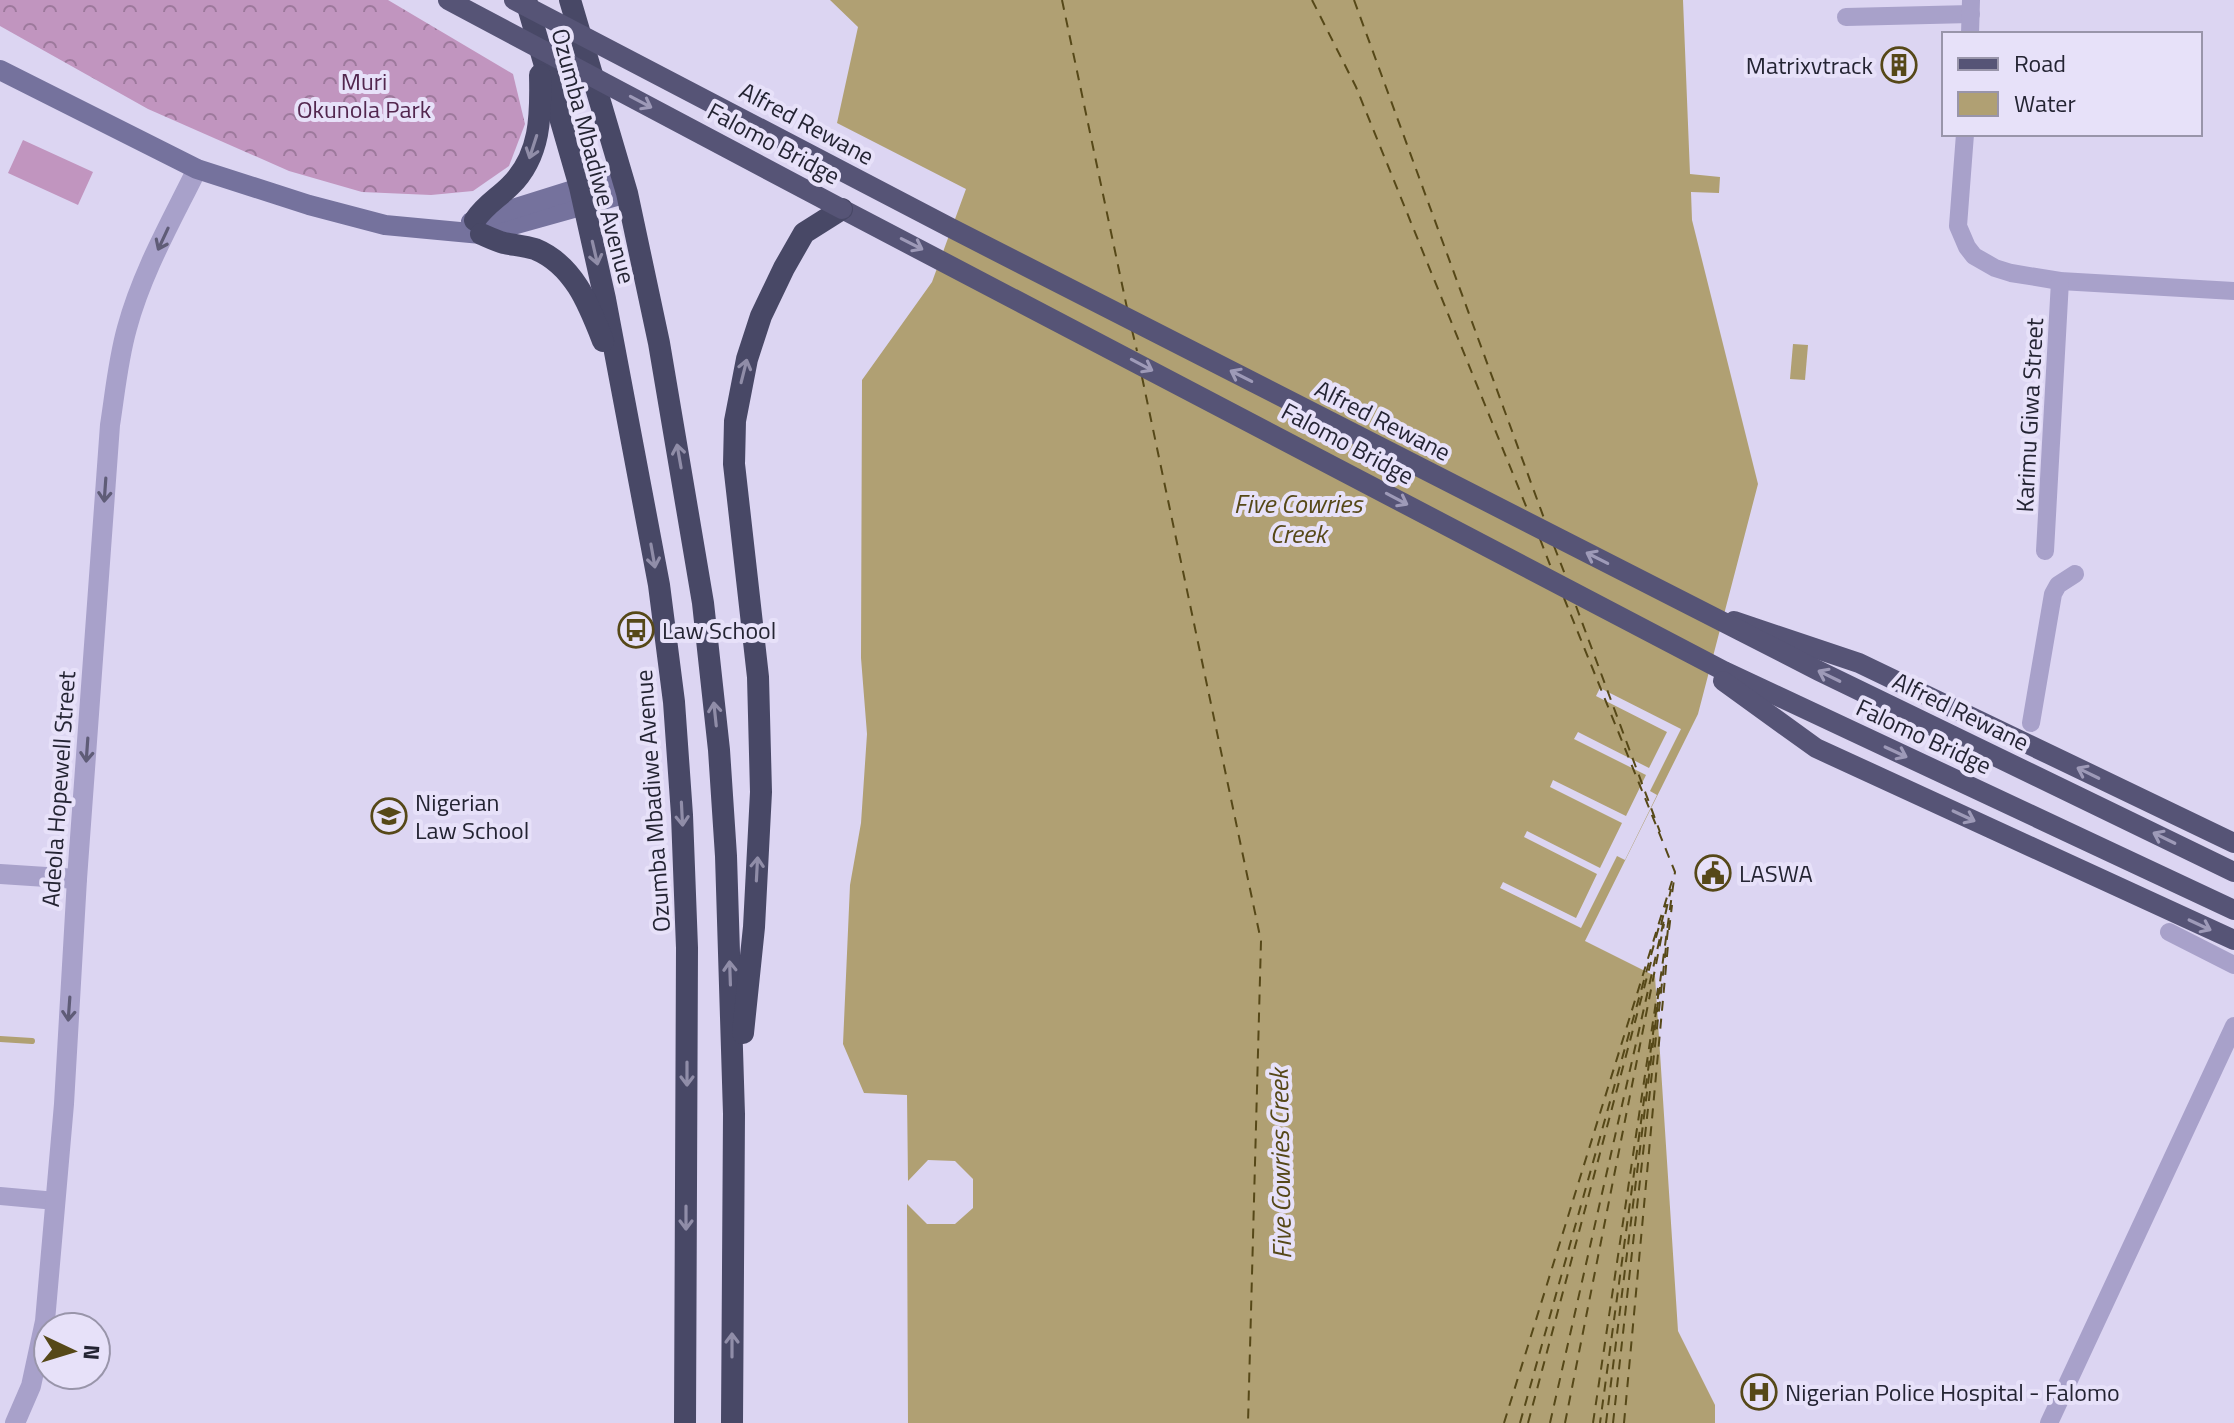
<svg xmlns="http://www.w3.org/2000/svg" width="2234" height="1423" font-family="'Titillium Web',sans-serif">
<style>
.forest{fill:url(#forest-crowns)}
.pitch{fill:#c195bf}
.water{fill:#b0a073}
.pier{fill:#dcd5f2}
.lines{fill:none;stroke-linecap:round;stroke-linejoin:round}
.stream{stroke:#b0a073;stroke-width:6}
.ferry{stroke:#564818;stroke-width:2;stroke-dasharray:10 8;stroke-linecap:butt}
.minor{stroke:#a8a1ca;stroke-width:18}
.tertiary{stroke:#a8a1ca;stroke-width:20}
.secondary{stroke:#75729d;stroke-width:20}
.primary{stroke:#565476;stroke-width:20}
.trunk{stroke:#484866;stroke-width:22}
.primary-bridge{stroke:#565476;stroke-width:20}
.oneway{stroke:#9e9ab8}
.oneway2{stroke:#908da8}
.oneway3{stroke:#5f5c77}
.labels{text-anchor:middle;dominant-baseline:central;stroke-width:8;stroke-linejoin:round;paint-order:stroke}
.poi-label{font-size:24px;fill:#242433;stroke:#e7e1f9;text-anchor:start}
.park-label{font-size:24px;fill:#53274f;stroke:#e7e1f9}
.street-label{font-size:24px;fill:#242433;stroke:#e7e1f9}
.water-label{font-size:26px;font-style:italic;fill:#564818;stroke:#e7e1f9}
</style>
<defs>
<pattern id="forest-crowns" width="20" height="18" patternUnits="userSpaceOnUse" patternTransform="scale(2)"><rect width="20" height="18" fill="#c195bf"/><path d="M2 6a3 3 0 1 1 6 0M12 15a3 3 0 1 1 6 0" fill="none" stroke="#9d799c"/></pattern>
</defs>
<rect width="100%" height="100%" fill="#dcd5f2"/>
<!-- forest -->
<path class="forest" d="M0,0H388L513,74L525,124L509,166L473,191L431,195L362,192L289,171L148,109L0,26Z"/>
<!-- pitch -->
<path class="pitch" d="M23,140L93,172L78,205L8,173Z"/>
<!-- water -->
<g class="water">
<path d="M830,0H1683L1690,174L1720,177L1719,193L1691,192L1692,220L1758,484L1698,714L1585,941L1655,976L1678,1331L1715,1405V1423H908L907,1204L927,1224H955L973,1208V1179L955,1161L928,1160L908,1181L907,1095L864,1093L843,1044L850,885L861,823L867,734L861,658L862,380L932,282L966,189L837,123L858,27Z"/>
<path d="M1793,344L1808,345L1805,380L1790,379Z"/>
</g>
<!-- pier -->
<path class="pier" d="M1600,688L1681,729L1650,791L1657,795L1625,860L1617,856L1581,928L1500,888L1503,882L1576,918L1597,874L1524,837L1527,831L1600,868L1622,823L1550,787L1553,780L1626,816L1646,775L1574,739L1578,732L1649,768L1667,732L1596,696Z"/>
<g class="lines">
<!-- stream -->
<path class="stream" d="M0,1039L32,1041"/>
<!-- ferry -->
<g class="ferry">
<path d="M1062,0L1127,308"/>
<path d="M1312,0L1356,87L1528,511"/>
<path d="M1354,0L1545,521"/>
<path d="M1132,330L1137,351"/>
<path d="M1142,377L1261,941L1248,1423"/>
<path d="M1540,539L1552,570"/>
<path d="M1554,546L1566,577"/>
<path d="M1564,598L1675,872L1600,1423"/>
<path d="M1576,606L1660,832"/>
<path d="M1661,925L1666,904"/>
<path d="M1669,930L1672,905"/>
<path d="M1504,1423L1672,881"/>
<path d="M1520,1423L1660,923"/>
<path d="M1528,1423L1651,962"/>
<path d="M1550,1423L1671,889"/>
<path d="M1565,1423L1664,924"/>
<path d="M1593,1423L1658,988"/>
<path d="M1606,1423L1660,987"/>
<path d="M1613,1423L1668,929"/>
<path d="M1624,1423L1668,945"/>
</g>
<!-- minor -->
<g class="minor">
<path d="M1846,17L1971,14"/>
<path d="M1970,34L1971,0"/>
<path d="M1965,134L1958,226L1967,247L1974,256L1995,268L2011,273L2060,281L2234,291"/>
<path d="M2045,551L2060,281"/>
<path d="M2031,723L2053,594L2058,585L2075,574"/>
<path d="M2169,932L2234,965"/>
<path d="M0,1196L56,1201"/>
<path d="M2049,1423L2234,1026"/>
</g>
<!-- tertiary -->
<g class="tertiary">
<path d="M0,874L77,879"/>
<path d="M15,1423L31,1386L45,1321L64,1104L77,879L110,425C115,393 118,360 127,328C142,272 172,220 197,169"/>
</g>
<!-- secondary -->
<g class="secondary">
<path d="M0,70L197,169L309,205L385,225L481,234L627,193"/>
<path d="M471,222L621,175"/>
</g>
<!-- primary -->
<g class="primary">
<path d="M842,209L1724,671L2234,910"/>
<path d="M1734,621L1859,663L2234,843"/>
<path d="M1723,681L1816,748L2234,940"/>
</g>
<!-- trunk -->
<g class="trunk">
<path d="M526,0L580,187L605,299L659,585L674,702L682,815L687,948L685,1423"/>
<path d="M570,0L627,193L659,343L703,603L719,750L726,856L734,1114L732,1423"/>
<path d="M475,220C485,205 498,198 510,186C541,156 541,115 540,75"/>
<path d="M481,234C488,237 496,241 504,243C514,245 525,246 535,249C574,265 589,305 603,341"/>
<path d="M743,1033L754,927L761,792L758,677L734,464L735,421L747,359L761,316L784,268L804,233L842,209"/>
</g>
<!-- primary-bridge -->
<g class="primary-bridge">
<path d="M448,0L842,209"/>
<path d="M514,0L951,228L1819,671L2234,872"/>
</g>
</g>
<!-- one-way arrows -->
<defs><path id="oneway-shaft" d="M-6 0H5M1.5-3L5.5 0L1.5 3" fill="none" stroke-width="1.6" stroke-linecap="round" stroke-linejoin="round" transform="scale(2)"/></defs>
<g class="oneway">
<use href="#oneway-shaft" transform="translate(641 102) rotate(28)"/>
<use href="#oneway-shaft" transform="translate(912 244) rotate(27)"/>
<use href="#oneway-shaft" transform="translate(1142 365) rotate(28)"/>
<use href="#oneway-shaft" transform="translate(1241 376) rotate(-153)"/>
<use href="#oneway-shaft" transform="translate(1397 499) rotate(28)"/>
<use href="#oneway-shaft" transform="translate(1597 558) rotate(-153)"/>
<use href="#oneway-shaft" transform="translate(1829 676) rotate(-154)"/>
<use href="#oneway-shaft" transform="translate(1896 752) rotate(25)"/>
<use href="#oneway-shaft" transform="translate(2088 773) rotate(-154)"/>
<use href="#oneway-shaft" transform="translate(1964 816) rotate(25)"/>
<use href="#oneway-shaft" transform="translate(2164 838) rotate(-154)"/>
<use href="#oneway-shaft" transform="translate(2200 925) rotate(25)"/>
</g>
<g class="oneway2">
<use href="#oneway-shaft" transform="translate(533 147) rotate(108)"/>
<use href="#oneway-shaft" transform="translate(595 253) rotate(77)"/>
<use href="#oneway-shaft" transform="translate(744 371) rotate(-76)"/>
<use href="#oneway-shaft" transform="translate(679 456) rotate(-100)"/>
<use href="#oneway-shaft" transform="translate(653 556) rotate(80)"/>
<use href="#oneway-shaft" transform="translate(715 714) rotate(-96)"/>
<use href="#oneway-shaft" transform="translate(682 814) rotate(87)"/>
<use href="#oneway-shaft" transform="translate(757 869) rotate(-87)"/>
<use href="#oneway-shaft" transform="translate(730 973) rotate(-92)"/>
<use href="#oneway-shaft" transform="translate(687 1074) rotate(90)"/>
<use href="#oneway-shaft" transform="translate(686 1218) rotate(90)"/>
<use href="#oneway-shaft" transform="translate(732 1345) rotate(-90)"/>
</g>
<g class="oneway3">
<use href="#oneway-shaft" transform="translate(163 239) rotate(115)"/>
<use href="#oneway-shaft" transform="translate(105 490) rotate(94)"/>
<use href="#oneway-shaft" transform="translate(87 750) rotate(94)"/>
<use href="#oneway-shaft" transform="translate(69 1009) rotate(94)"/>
</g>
<!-- icons -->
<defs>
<symbol id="building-ring" viewBox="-11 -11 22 22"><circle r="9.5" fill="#e7e1f9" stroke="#564818" stroke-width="1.5"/><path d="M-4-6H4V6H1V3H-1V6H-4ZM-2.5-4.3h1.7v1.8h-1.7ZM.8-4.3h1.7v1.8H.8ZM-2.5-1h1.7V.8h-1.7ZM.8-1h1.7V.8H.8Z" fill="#564818"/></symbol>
<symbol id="bus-ring" viewBox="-11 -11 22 22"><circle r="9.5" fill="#e7e1f9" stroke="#564818" stroke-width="1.5"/><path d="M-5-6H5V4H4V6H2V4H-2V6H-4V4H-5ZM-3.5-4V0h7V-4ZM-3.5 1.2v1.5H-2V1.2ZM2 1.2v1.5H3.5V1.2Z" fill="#564818"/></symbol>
<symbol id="university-ring" viewBox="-11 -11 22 22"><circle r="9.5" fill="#e7e1f9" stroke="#564818" stroke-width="1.5"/><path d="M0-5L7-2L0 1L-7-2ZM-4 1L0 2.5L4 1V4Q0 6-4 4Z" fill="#564818"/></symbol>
<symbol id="civic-ring" viewBox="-11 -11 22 22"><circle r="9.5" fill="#e7e1f9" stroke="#564818" stroke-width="1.5"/><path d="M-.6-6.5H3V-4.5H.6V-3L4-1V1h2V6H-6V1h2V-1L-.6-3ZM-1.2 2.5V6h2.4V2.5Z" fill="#564818"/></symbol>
<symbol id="hospital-ring" viewBox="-11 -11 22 22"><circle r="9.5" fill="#e7e1f9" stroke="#564818" stroke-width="1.5"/><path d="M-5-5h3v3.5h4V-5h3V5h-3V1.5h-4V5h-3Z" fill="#564818"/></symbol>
</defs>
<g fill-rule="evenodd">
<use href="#building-ring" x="1879" y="45" width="40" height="40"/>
<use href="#bus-ring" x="616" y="610" width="40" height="40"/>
<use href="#university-ring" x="369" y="796" width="40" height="40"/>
<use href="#civic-ring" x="1693" y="853" width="40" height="40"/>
<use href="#hospital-ring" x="1739" y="1372" width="40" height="40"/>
</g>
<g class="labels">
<!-- poi labels -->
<g class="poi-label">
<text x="1873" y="65" text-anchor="end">Matrixvtrack</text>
<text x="662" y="630">Law School</text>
<text x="415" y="802">Nigerian<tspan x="415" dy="28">Law School</tspan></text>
<text x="1739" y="873">LASWA</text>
<text x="1785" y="1392">Nigerian Police Hospital - Falomo</text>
</g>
<!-- park labels -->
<g class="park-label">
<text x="364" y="81">Muri<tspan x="364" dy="28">Okunola Park</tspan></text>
</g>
<!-- street labels -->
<g class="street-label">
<text transform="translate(807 123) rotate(28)">Alfred Rewane</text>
<text transform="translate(774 143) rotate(28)">Falomo Bridge</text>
<text transform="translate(594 156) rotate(75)">Ozumba Mbadiwe Avenue</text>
<text transform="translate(2029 415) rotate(-87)">Karimu Giwa Street</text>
<text transform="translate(1383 420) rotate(27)">Alfred Rewane</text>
<text transform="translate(1348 443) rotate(28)">Falomo Bridge</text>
<text transform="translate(1961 711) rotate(26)">Alfred Rewane</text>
<text transform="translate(1924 736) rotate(25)">Falomo Bridge</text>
<text transform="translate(58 789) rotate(-86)">Adeola Hopewell Street</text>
<text transform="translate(652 801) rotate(-94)">Ozumba Mbadiwe Avenue</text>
</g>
<!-- water labels -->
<g class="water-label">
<text x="1298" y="503">Five Cowries<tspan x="1298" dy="30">Creek</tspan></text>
<text transform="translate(1280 1164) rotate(-91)">Five Cowries Creek</text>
</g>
</g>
<!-- legend -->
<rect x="1942" y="32" width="260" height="104" fill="#e7e1f9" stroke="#9995aa" stroke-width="2"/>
<rect x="1958" y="58" width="40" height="12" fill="#565476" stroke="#9995aa" stroke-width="2"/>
<text x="2014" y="72" font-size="24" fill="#242433">Road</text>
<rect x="1958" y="92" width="40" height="24" fill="#b0a073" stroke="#9995aa" stroke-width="2"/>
<text x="2014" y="112" font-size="24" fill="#242433">Water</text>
<!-- north arrow -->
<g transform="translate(72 1351) rotate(94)"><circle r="38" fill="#e7e1f9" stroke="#9995aa" stroke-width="2"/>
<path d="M0-6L14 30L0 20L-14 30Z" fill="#564818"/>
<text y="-12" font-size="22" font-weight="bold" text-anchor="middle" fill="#242433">N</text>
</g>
</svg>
